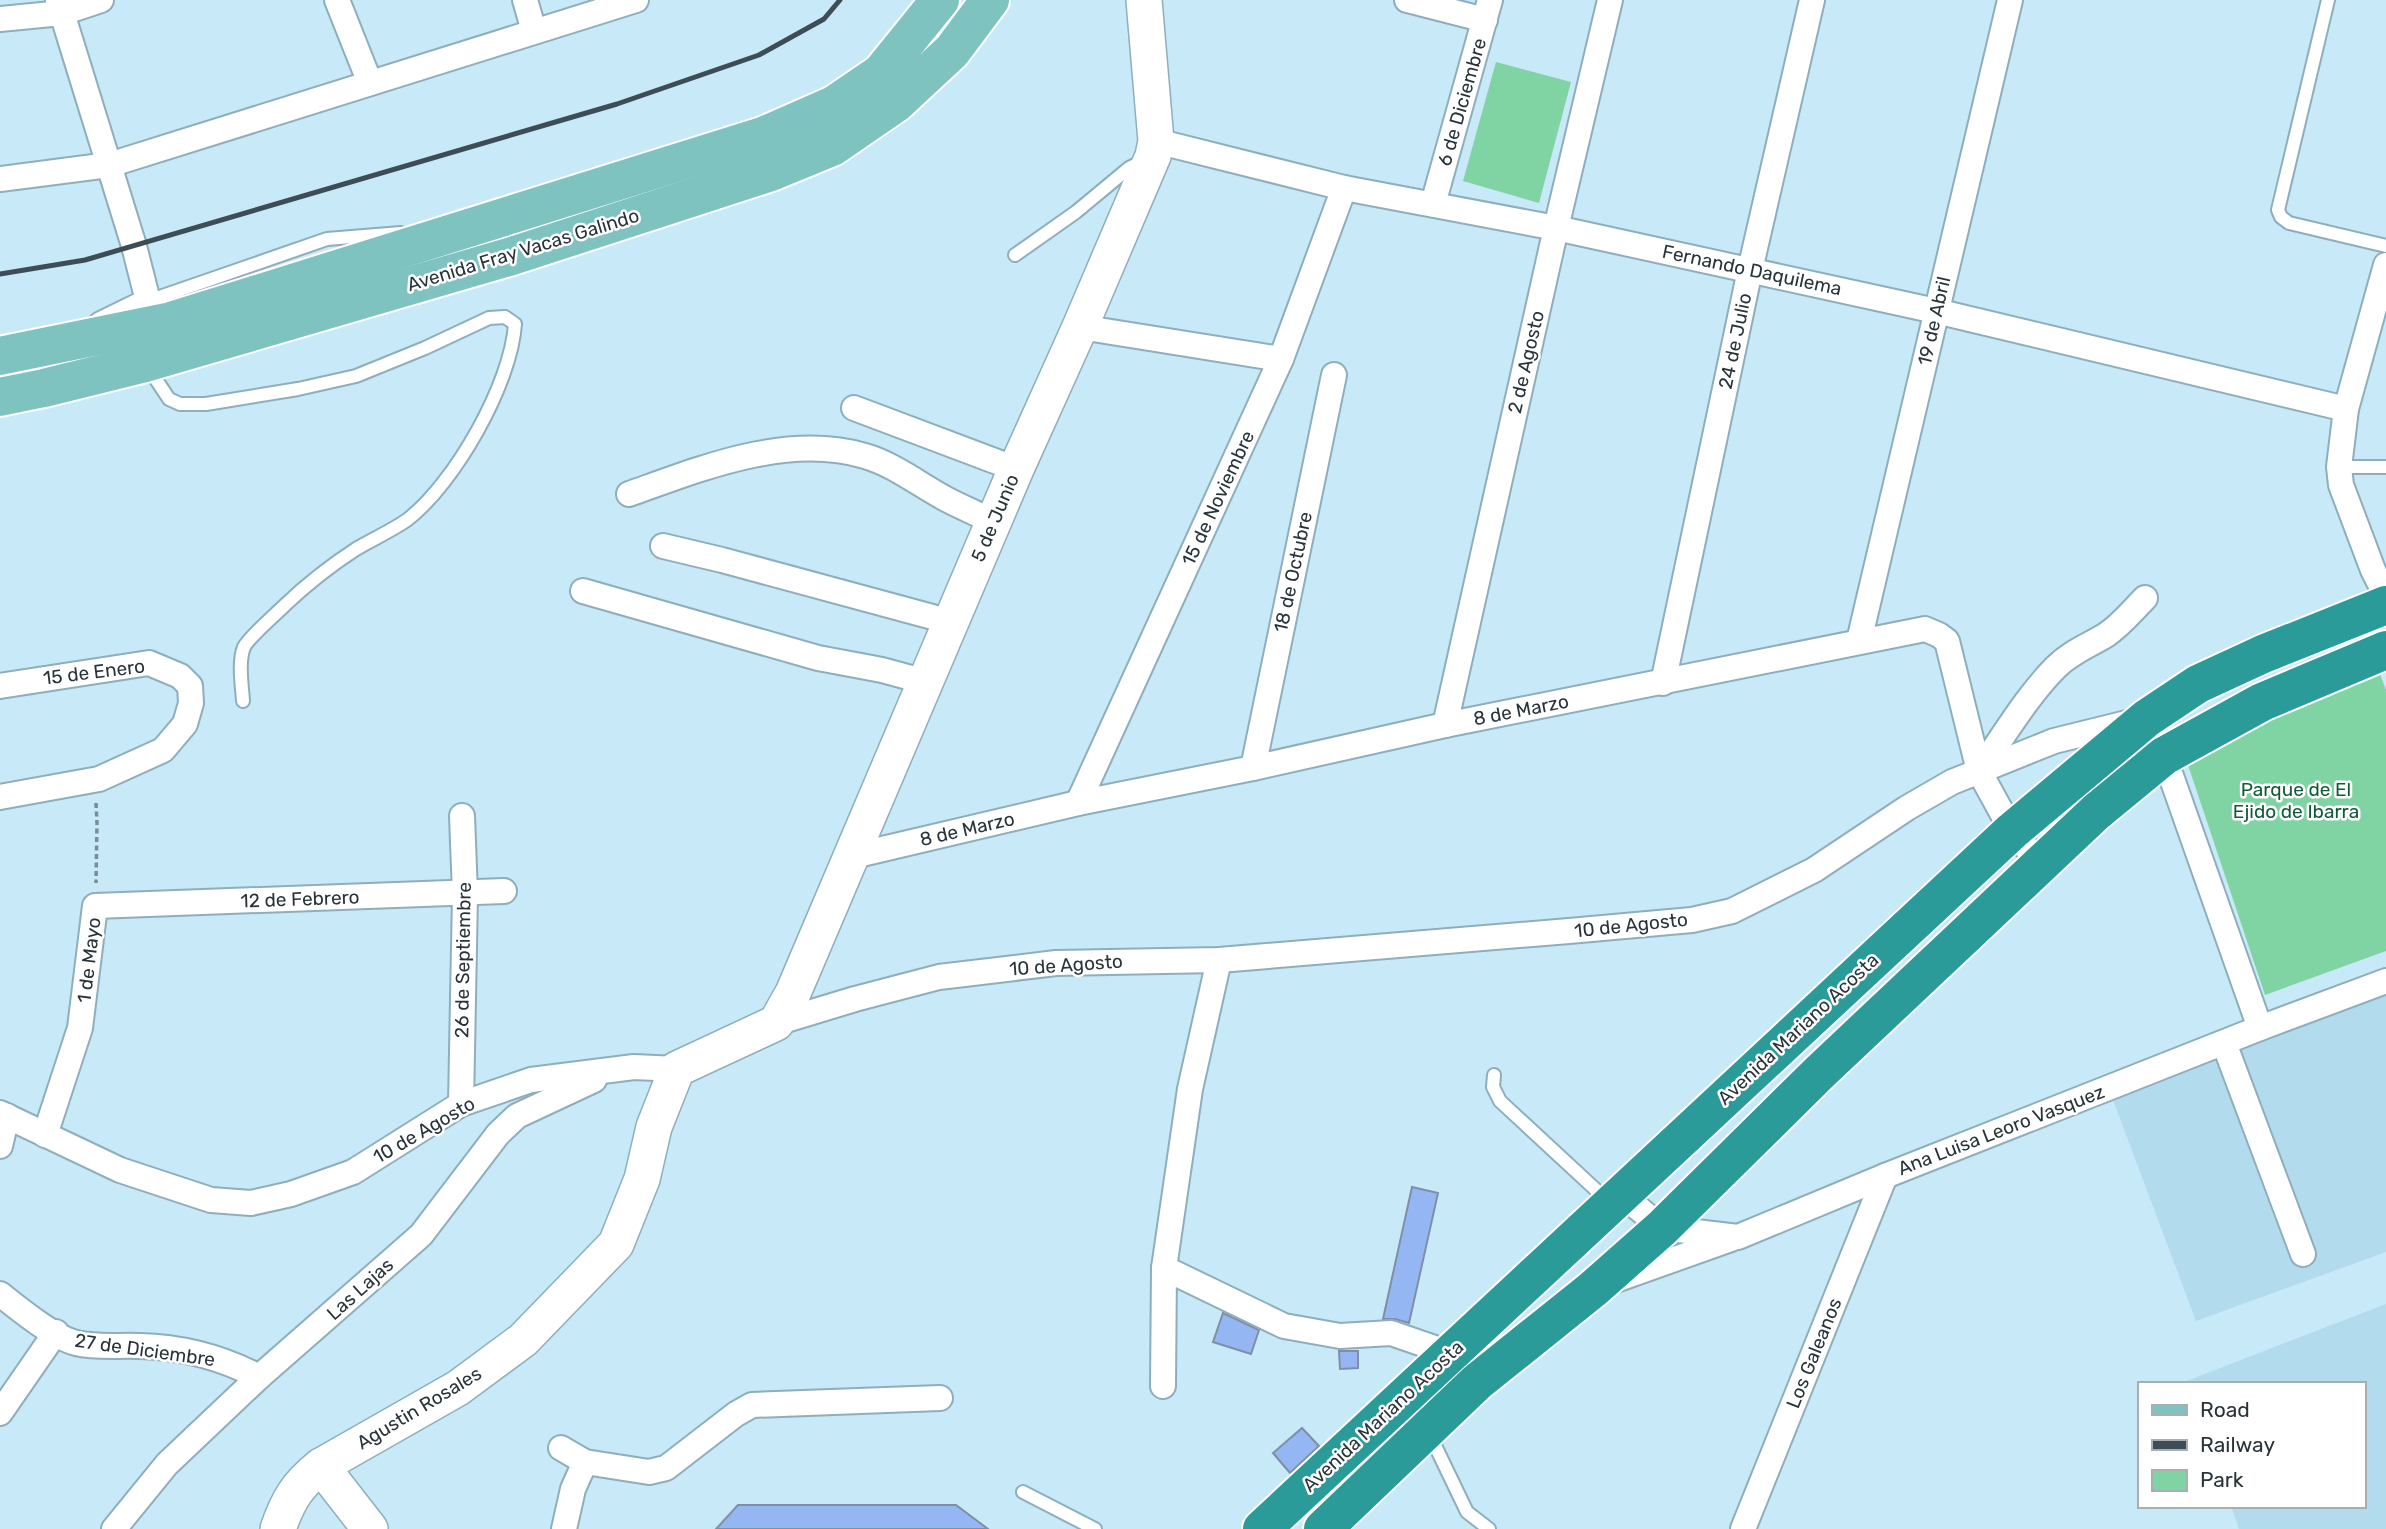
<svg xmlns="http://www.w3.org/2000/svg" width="2386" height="1529" font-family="Rubik,sans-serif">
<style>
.built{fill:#b3dbee}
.green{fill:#80d4a3}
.building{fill:#94b7f4;stroke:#808ea6;stroke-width:2}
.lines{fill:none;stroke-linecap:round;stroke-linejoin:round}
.lane-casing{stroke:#8faebc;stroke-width:16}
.street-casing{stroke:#8faebc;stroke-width:28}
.secondary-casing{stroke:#8faebc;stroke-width:38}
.primary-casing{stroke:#fff;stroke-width:42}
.highway-casing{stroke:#fff;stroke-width:42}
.path{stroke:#768c97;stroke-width:3.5;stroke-dasharray:5 3.5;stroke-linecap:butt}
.lane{stroke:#fff;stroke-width:12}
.street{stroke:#fff;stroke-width:24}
.secondary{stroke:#fff;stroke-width:35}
.primary{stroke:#7fc3c1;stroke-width:38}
.highway{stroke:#2a9b98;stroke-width:38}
.rail{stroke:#3e4d55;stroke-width:5}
.labels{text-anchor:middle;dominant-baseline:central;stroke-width:5;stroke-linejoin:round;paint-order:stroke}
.street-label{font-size:19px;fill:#28343a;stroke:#fff}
.park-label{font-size:19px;fill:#115a38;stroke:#fff}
</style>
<rect width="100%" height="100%" fill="#c8e9f8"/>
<!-- built -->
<g class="built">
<path d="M2386,994V1252L2196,1321L2113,1100Z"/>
<path d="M2386,1304V1529H2239L2231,1506H2363V1384H2185L2184,1382Z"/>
</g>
<!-- green -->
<g class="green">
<path d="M1496,62L1571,82L1539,203L1463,181Z"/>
<path d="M2377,666L2386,690V951L2265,995L2185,756Z"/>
</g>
<!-- building -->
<g class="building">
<path d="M1412,1187L1438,1193L1409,1323L1395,1319H1383Z"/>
<path d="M1223,1313L1259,1330L1251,1354L1213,1342Z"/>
<path d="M1339,1351H1358V1368L1340,1369Z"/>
<path d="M1302,1428L1319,1446L1290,1473L1273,1453Z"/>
<path d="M738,1505H956L988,1529H716Z"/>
</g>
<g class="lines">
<defs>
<g id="lane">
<path d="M2328,0L2278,210L2281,217L2289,223L2386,246"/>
<path d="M1015,255L1076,212L1129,168L1143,161"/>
<path d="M148,301L327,239L401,233"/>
<path d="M147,366L169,399L180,404H206L298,389L356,376L425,348L489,318L505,317L515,324C511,384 455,483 407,520C391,531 373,539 356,549C330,566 307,584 285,605C276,614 249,637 244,647C238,662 242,685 243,701"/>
<path d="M2339,467H2386"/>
<path d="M1494,1075L1493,1087L1500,1101L1608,1201"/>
<path d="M1429,1433L1467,1512L1489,1529"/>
<path d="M1023,1492L1095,1529"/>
</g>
<g id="street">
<path d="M58,0L134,246L148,301L101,324"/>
<path d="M337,0L370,83"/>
<path d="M525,0L534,31"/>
<path d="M1407,0L1485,20"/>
<path d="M0,19L62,13L101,0"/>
<path d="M1156,141L1344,188L1556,228L1936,311L2346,409"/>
<path d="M0,179L109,165L636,0"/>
<path d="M1433,204L1490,0"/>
<path d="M2386,265L2346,409L2339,467L2341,485L2373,570L2386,596"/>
<path d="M1080,327L1281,359"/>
<path d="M854,408L1016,469"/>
<path d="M629,494C702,468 787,433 865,456C893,464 920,485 946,499C961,507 978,514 994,522"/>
<path d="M663,546L722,560L951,622"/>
<path d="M583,591L818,658L882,670L926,682"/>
<path d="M1859,641L2010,0"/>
<path d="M1663,683L1750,270L1812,0"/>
<path d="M0,686L149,663L180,676L190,686L191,703L185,724L163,750L99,779L0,797"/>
<path d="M1445,725L1556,228L1610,0"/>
<path d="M1253,768L1334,375"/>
<path d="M1979,771C2003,737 2027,696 2056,667C2071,652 2088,646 2106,635C2121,625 2132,611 2145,598"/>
<path d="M1078,803L1281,359L1344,188"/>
<path d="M853,856L1078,803L1253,768L1445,725L1925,629L1939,635L1947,641L1979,771L2012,831L2041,864"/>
<path d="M776,1023L855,999L939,977L1056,963L1219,960L1569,931L1692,920L1732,911L1814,870L1907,808L1952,782L2054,741L2147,718L2164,756L2260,1028"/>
<path d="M2224,1043L2303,1254"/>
<path d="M461,1104L465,894L462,816"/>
<path d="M0,1113L120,1170L211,1200L251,1203L291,1194L353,1172L461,1104L531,1080L634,1067L677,1069"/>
<path d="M45,1135L80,1028L95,906L504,891"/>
<path d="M0,1146L7,1116"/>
<path d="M1621,1194L1662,1228L1738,1237L1885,1176L2260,1028L2386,981"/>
<path d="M1164,1268L1284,1326L1340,1336L1391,1333L1449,1353L1457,1362"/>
<path d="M1610,1282L1731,1239"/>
<path d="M0,1294C19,1309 53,1337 76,1343C98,1348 118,1345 140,1346C181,1347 223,1358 259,1377"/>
<path d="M1163,1386L1164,1268L1190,1089L1219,960"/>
<path d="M0,1413L56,1332"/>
<path d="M561,1448L585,1462L649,1472L666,1468L736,1414L752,1405L940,1398"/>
<path d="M114,1529L167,1464L259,1377L421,1235L498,1134L517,1116L594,1080"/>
<path d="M564,1529L573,1489L585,1462"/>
<path d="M1743,1529L1885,1176"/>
</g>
<g id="secondary">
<path d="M321,1466L370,1529"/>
<path d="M278,1529C288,1500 297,1485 321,1466L458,1388L523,1340L616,1244L642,1179L654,1127L677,1069L776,1023L793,993L1016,469L1080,327L1153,156L1156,141L1144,0"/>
</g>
<g id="primary">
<path d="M0,356L171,321L763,136L834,105L881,73L940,0"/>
<path d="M0,397L44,388L145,363L512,256L771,172L832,147L896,103L952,51L990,0"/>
</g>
<g id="highway">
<path d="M1262,1529L2012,831L2147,718L2198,684L2263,654L2386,605"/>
<path d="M1323,1529L1477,1382L1593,1289L1662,1228L1820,1072L2096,812L2164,756L2262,702L2386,650"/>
</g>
</defs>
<!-- lane casing -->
<use href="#lane" class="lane-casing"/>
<!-- street casing -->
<use href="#street" class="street-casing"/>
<!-- secondary casing -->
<use href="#secondary" class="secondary-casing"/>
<!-- primary casing -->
<use href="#primary" class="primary-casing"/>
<!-- highway casing -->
<use href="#highway" class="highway-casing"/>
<!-- path -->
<path class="path" d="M96,803L97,823L96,883"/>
<!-- lane -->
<use href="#lane" class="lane"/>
<!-- street -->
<use href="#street" class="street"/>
<!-- secondary -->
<use href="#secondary" class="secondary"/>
<!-- primary -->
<use href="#primary" class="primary"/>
<!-- highway -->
<use href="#highway" class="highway"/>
<!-- rail -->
<path class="rail" d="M0,274L85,260L617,104L759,55L824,19L840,0"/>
</g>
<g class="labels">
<!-- street labels -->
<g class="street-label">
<text transform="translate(1462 102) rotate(-74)">6 de Diciembre</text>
<text transform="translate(523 250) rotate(-17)">Avenida Fray Vacas Galindo</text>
<text transform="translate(1752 270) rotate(12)">Fernando Daquilema</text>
<text transform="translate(1934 321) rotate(-77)">19 de Abril</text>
<text transform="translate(1735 341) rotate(-78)">24 de Julio</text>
<text transform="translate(1526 362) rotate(-77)">2 de Agosto</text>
<text transform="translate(1218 498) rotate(-65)">15 de Noviembre</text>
<text transform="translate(995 518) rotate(-67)">5 de Junio</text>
<text transform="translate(1293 572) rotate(-78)">18 de Octubre</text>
<text transform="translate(94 672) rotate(-7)">15 de Enero</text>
<text transform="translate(1521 710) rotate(-11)">8 de Marzo</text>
<text transform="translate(967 829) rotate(-13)">8 de Marzo</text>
<text transform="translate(300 899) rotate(-2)">12 de Febrero</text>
<text transform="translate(1631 925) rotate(-6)">10 de Agosto</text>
<text transform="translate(89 960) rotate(-83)">1 de Mayo</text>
<text transform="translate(463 960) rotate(-89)">26 de Septiembre</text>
<text transform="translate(1066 965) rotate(-4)">10 de Agosto</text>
<text transform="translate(1798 1029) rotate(-43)">Avenida Mariano Acosta</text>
<text transform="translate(424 1130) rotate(-30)">10 de Agosto</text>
<text transform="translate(2001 1130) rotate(-21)">Ana Luisa Leoro Vasquez</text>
<text transform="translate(360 1289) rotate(-42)">Las Lajas</text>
<text transform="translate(145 1350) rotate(8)">27 de Diciembre</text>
<text transform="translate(1814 1353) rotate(-68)">Los Galeanos</text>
<text transform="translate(419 1408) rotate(-31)">Agustin Rosales</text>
<text transform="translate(1383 1416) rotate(-43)">Avenida Mariano Acosta</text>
</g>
<!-- park labels -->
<g class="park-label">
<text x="2296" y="789">Parque de El<tspan x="2296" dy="22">Ejido de Ibarra</tspan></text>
</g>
</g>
<!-- legend -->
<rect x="2138" y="1382" width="228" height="126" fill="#ffffff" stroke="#a9aeb0" stroke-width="2"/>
<rect x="2152" y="1405" width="35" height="10" fill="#7fc3c1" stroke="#a9aeb0" stroke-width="2"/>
<text x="2200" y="1417" font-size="21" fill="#28343a">Road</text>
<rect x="2152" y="1440" width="35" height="10" fill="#3e4d55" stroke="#a9aeb0" stroke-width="2"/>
<text x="2200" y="1452" font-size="21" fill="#28343a">Railway</text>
<rect x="2152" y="1470" width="35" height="21" fill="#80d4a3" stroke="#a9aeb0" stroke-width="2"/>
<text x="2200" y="1487" font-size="21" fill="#28343a">Park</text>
</svg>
